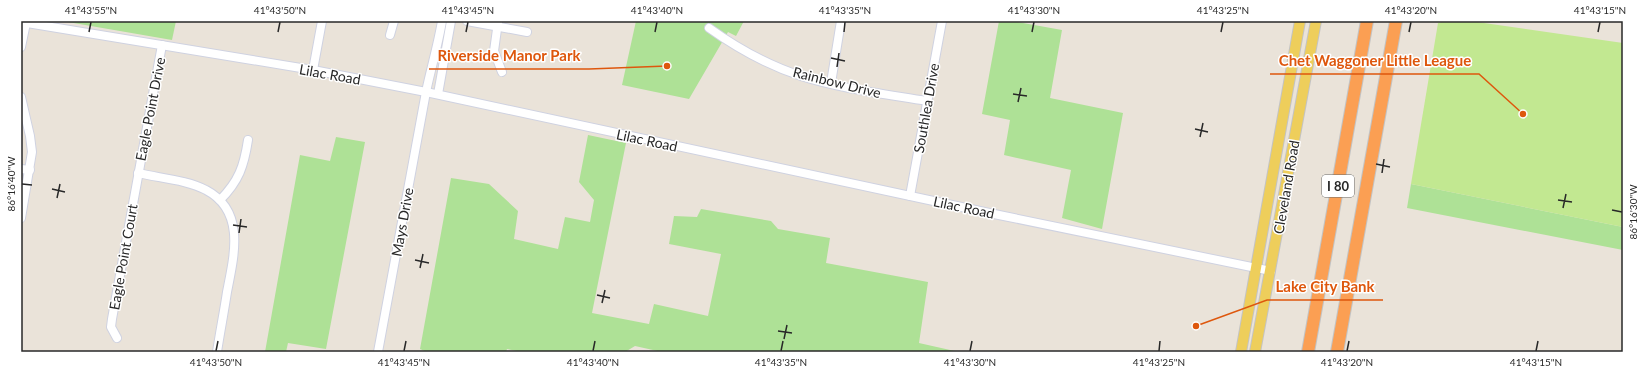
<svg xmlns="http://www.w3.org/2000/svg" width="1644" height="373" font-family="Lato,sans-serif">
<style>
.green{fill:#aee196}
.pitch{fill:#c2e891}
.lines{fill:none;stroke-linecap:round;stroke-linejoin:round}
.minor-casing{stroke:#cfd2e1;stroke-width:10}
.major-casing{stroke:#c3c3c3;stroke-width:12}
.highway-casing{stroke:#c3c3c3;stroke-width:14}
.minor{stroke:#fff;stroke-width:8}
.major{stroke:#eece5b;stroke-width:10}
.highway{stroke:#fb9f53;stroke-width:12}
.ticks{fill:none;stroke:#282828;stroke-width:1.5}
.labels{text-anchor:middle;dominant-baseline:central;stroke-width:3;stroke-linejoin:round;paint-order:stroke}
.shield{fill:#fff;stroke:#686868;stroke-width:1}
.shield-label{font-size:13px;font-weight:bold;fill:#282828}
.street-label{font-size:14px;fill:#282828;stroke:#fff}
.leader{fill:none;stroke:#de570d;stroke-width:1.5}
.callout-dot{fill:#de570d;stroke:#fff;stroke-width:1.5}
.callout-label{font-size:15px;text-anchor:middle;font-weight:bold;fill:#de570d;stroke:#fff;stroke-width:3;stroke-linejoin:round;paint-order:stroke}
.neatline{fill:none;stroke:#282828;stroke-width:1.5}
.ticks-label{font-size:10px;text-anchor:middle;fill:#282828}
</style>
<rect width="100%" height="100%" fill="#eae3d9"/>
<!-- green -->
<g class="green">
<path d="M62,21H176L172,40Z"/>
<path d="M636,21H744L736,36L728,32L689,99L622,85Z"/>
<path d="M999,21H1012L1062,30L1050,98L1123,113L1102,229L1062,218L1071,170L1004,155L1010,120L982,114Z"/>
<path d="M588,135L626,143L592,313L649,324L654,304L708,316L721,254L669,244L674,216L697,217L701,209L771,221L778,229L830,238L826,263L928,282L919,343L959,352H662L635,346L625,352H522L507,349L506,352H427L420,349L451,178L489,184L518,211L514,239L558,249L565,217L590,222L594,200L579,182Z"/>
<path d="M336,137L365,142L326,349L288,343L286,352H265L300,155L330,161Z"/>
<path d="M1411,184L1623,227V250L1407,208Z"/>
</g>
<!-- pitch -->
<path class="pitch" d="M1445,21H1470L1623,43V227L1411,184L1438,23Z"/>
<g class="lines">
<defs>
<g id="minor">
<path d="M467,21L527,32"/>
<path d="M21,22L313,70L426,92L994,214L1271,271"/>
<path d="M498,22L494,51L502,72"/>
<path d="M709,28C737,48 767,65 801,76C842,89 885,94 927,101"/>
<path d="M390,35L394,21"/>
<path d="M21,47L26,23"/>
<path d="M313,70L322,21"/>
<path d="M831,83L841,21"/>
<path d="M438,94L451,21"/>
<path d="M21,97L30,136L32,152L21,218"/>
<path d="M21,169L30,170"/>
<path d="M138,173C159,178 188,180 206,190C246,211 234,256 227,292C224,312 220,332 217,352"/>
<path d="M910,196L942,21"/>
<path d="M220,200C239,181 244,166 248,140"/>
<path d="M117,338L111,327L112,319L162,45"/>
<path d="M378,352L426,92C431,68 438,45 442,21"/>
</g>
<g id="major">
<path d="M1241,352L1300,21"/>
<path d="M1255,352L1316,21"/>
</g>
<g id="highway">
<path d="M1308,352L1367,21"/>
<path d="M1337,352L1396,21"/>
</g>
</defs>
<!-- minor casing -->
<use href="#minor" class="minor-casing"/>
<!-- major casing -->
<use href="#major" class="major-casing"/>
<!-- highway casing -->
<use href="#highway" class="highway-casing"/>
<!-- minor -->
<use href="#minor" class="minor"/>
<!-- major -->
<use href="#major" class="major"/>
<!-- highway -->
<use href="#highway" class="highway"/>
</g>
<!-- ticks -->
<path class="ticks" d="M89,32L91,22M278,32L280,22M466,32L468,22M655,32L657,22M844,32L845,22M1032,32L1034,22M1221,32L1223,22M1409,32L1411,22M1598,32L1600,22M831,58L845,61M837,67L839,53M1013,94L1027,96M1018,102L1021,88M1195,129L1208,132M1200,137L1203,123M1376,164L1390,167M1382,173L1384,159M22,184L32,185M52,189L65,192M57,198L60,184M1558,200L1572,202M1563,208L1566,194M1612,210L1622,212M233,225L247,227M239,233L241,219M415,260L429,263M420,268L423,254M597,295L610,298M602,303L605,290M778,331L792,333M784,339L787,325M216,351L218,341M404,351L406,341M593,351L595,341M781,351L783,341M970,351L972,341M1159,351L1160,341M1347,351L1349,341M1536,351L1538,341"/>
<g class="labels">
<!-- shield labels -->
<rect class="shield" x="1322" y="175" width="32" height="22" rx="3"/>
<g class="shield-label">
<text x="1338" y="186">I 80</text>
</g>
<!-- street labels -->
<g class="street-label">
<text transform="translate(330 74) rotate(10)">Lilac Road</text>
<text transform="translate(837 82) rotate(14)">Rainbow Drive</text>
<text transform="translate(926 108) rotate(-80)">Southlea Drive</text>
<text transform="translate(150 109) rotate(-79)">Eagle Point Drive</text>
<text transform="translate(647 140) rotate(12)">Lilac Road</text>
<text transform="translate(1286 187) rotate(-80)">Cleveland Road</text>
<text transform="translate(964 207) rotate(12)">Lilac Road</text>
<text transform="translate(402 222) rotate(-80)">Mays Drive</text>
<text transform="translate(123 257) rotate(-80)">Eagle Point Court</text>
</g>
</g>
<!-- callouts -->
<path class="leader" d="M667 66L589 69H429M1523 114L1479 74H1270M1196 326L1267 300H1383"/>
<g class="callout-dot">
<circle cx="667" cy="66" r="4"/>
<circle cx="1523" cy="114" r="4"/>
<circle cx="1196" cy="326" r="4"/>
</g>
<g class="callout-label">
<text x="509" y="61">Riverside Manor Park</text>
<text x="1375" y="66">Chet Waggoner Little League</text>
<text x="1325" y="292">Lake City Bank</text>
</g>
<!-- border -->
<rect width="1644" height="373" fill="none" stroke="#ffffff" stroke-width="44"/>
<rect x="22" y="22" width="1600" height="329" class="neatline"/>
<g class="ticks-label">
<text x="91" y="14">41°43'55"N</text>
<text x="280" y="14">41°43'50"N</text>
<text x="468" y="14">41°43'45"N</text>
<text x="657" y="14">41°43'40"N</text>
<text x="845" y="14">41°43'35"N</text>
<text x="1034" y="14">41°43'30"N</text>
<text x="1223" y="14">41°43'25"N</text>
<text x="1411" y="14">41°43'20"N</text>
<text x="1600" y="14">41°43'15"N</text>
<text transform="translate(11 184) rotate(-90)" y="4">86°16'40"W</text>
<text transform="translate(1633 212) rotate(-90)" y="4">86°16'30"W</text>
<text x="216" y="366">41°43'50"N</text>
<text x="404" y="366">41°43'45"N</text>
<text x="593" y="366">41°43'40"N</text>
<text x="781" y="366">41°43'35"N</text>
<text x="970" y="366">41°43'30"N</text>
<text x="1159" y="366">41°43'25"N</text>
<text x="1347" y="366">41°43'20"N</text>
<text x="1536" y="366">41°43'15"N</text>
</g>
</svg>
